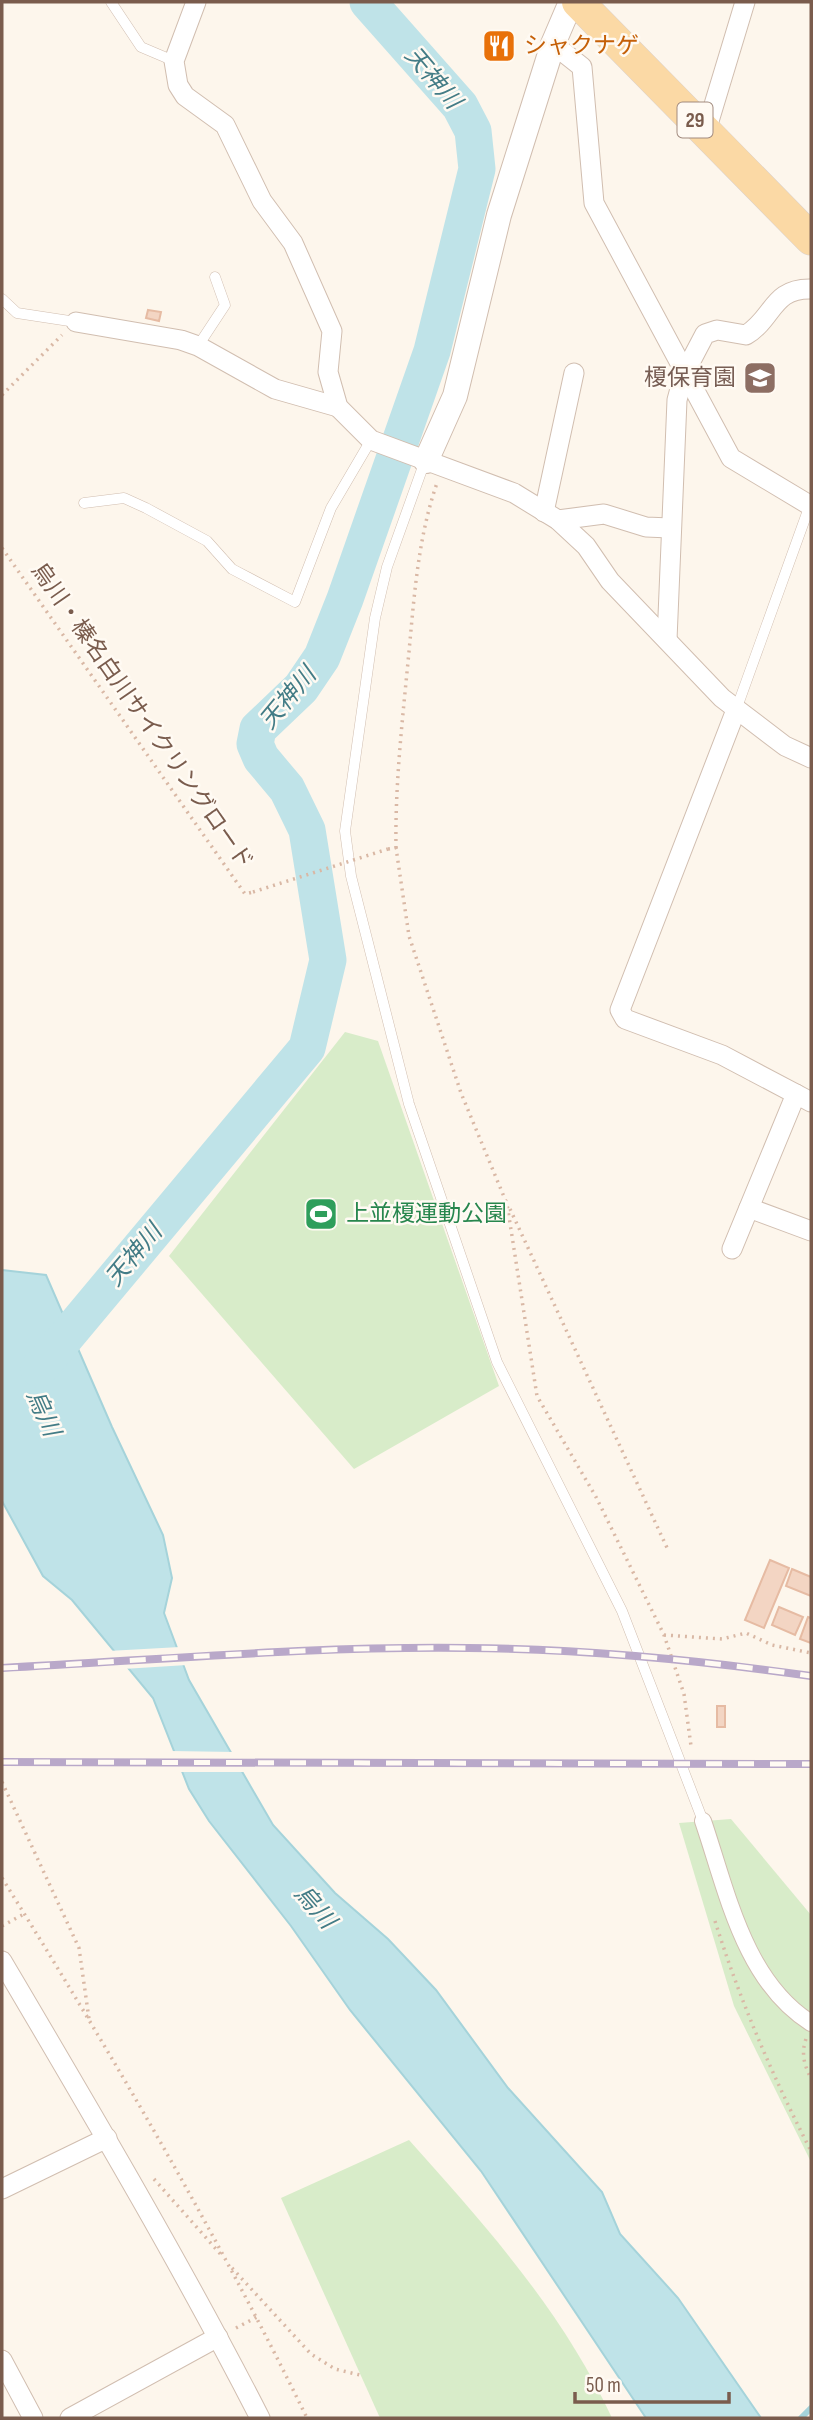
<svg xmlns="http://www.w3.org/2000/svg" width="813" height="2420" font-family="'Sofia Sans Condensed','Noto Sans JP',sans-serif">
<style>
.green{fill:#d8ecc9}
.water{fill:#bfe3e8;stroke:#a5d3da;stroke-width:2}
.pier{fill:#fdf6ec}
.lines{fill:none;stroke-linecap:round;stroke-linejoin:round}
.stream{stroke:#a5d3da;stroke-width:6}
.river{stroke:#bfe3e8;stroke-width:37}
.building{fill:#f3d5c3;stroke:#e6bba3;stroke-width:2}
.service-casing{stroke:#d1beb0;stroke-width:11}
.pedestrian-casing{stroke:#d1beb0;stroke-width:18}
.minor-casing{stroke:#d1beb0;stroke-width:21}
.tertiary-casing{stroke:#d1beb0;stroke-width:26}
.primary-casing{stroke:#dad1cd;stroke-width:33}
.path{stroke:#d9b8a5;stroke-width:3.5;stroke-dasharray:2 5;stroke-linecap:butt}
.service{stroke:#fff;stroke-width:10}
.pedestrian{stroke:#fff;stroke-width:16}
.minor{stroke:#fff;stroke-width:19}
.tertiary{stroke:#fff;stroke-width:24}
.primary{stroke:#fbd9a5;stroke-width:32}
.rail-casing{stroke:#b9a8c9;stroke-width:8}
.rail{stroke:#fffaf3;stroke-width:5;stroke-dasharray:16;stroke-linecap:butt}
.path-bridge{stroke:#d9b8a5;stroke-width:3.5;stroke-dasharray:2 5;stroke-linecap:butt}
.labels{text-anchor:middle;dominant-baseline:central;stroke-width:5;stroke-linejoin:round;paint-order:stroke}
.shield{fill:#fffaf3;stroke:#a28b7f;stroke-width:2}
.shield-label{font-size:21px;font-weight:bold;fill:#7a5c4d}
.food-label{font-size:23px;fill:#c56008;stroke:#fffaf3;text-anchor:start}
.education-label{font-size:23px;fill:#785e54;stroke:#fffaf3;text-anchor:end}
.street-label{font-size:23px;fill:#7a5c4d;stroke:#fffaf3}
.leisure-label{font-size:23px;fill:#27864d;stroke:#fffaf3;text-anchor:start}
.water-label{font-size:24px;font-style:italic;fill:#437c86;stroke:#fffaf3}
</style>
<rect width="100%" height="100%" fill="#fdf6ec"/>
<!-- green -->
<g class="green">
<path d="M345,1032L378,1041L499,1386L354,1469L169,1256Z"/>
<path d="M731,1819L811,1915V2162L734,2006L679,1823Z"/>
<path d="M409,2140C486,2226 563,2312 612,2418H380L281,2198Z"/>
</g>
<!-- water -->
<path class="water" d="M2,1270L46,1275L112,1427L163,1535L172,1578L164,1613L189,1680L273,1825L335,1893L388,1939L436,1990L508,2088L602,2192L620,2234L678,2298L761,2418H646L481,2171L350,2010L291,1926L209,1821L189,1789L153,1698L72,1600L43,1576L2,1501Z"/>
<!-- pier -->
<g class="pier">
<path d="M180,1647L187,1665L123,1669L108,1651Z"/>
<path d="M170,1751L235,1752L245,1772H178Z"/>
</g>
<g class="lines">
<!-- stream -->
<path class="stream" d="M801,2418L811,2408"/>
<!-- river -->
<path class="river" d="M39,1369L307,1048L328,960L307,830L287,789L261,758L255,744L258,729L301,688L322,657L345,599L432,351L477,169L473,131L460,106L368,2"/>
</g>
<!-- building -->
<g class="building">
<path d="M148,310L161,312L159,321L146,318Z"/>
<path d="M770,1560L789,1568L764,1628L745,1620Z"/>
<path d="M792,1569L811,1577V1596L786,1586Z"/>
<path d="M779,1607L803,1617L795,1635L772,1625Z"/>
<path d="M808,1617L811,1618V1643L800,1639Z"/>
<rect x="717" y="1706" width="8" height="21"/>
</g>
<g class="lines">
<defs>
<g id="service">
<path d="M111,2L141,47L174,61"/>
<path d="M2,299L17,313L76,322"/>
<path d="M198,346L225,305L215,277"/>
<path d="M425,461L387,567L375,618L345,831L351,876L409,1104L497,1362L622,1611L703,1821"/>
<path d="M84,503L124,498L146,508L207,541L232,569L295,602L331,508L371,440"/>
<path d="M736,710L811,502"/>
</g>
<path id="pedestrian" d="M703,1821C727,1891 744,1981 811,2023"/>
<g id="minor">
<path d="M196,2L174,61L178,85L185,96L225,125L262,201L293,243L332,331L328,372L338,407L371,440L514,493L558,520L586,546L610,581L722,698L785,746L811,758"/>
<path d="M553,44L582,67L594,203L731,458L811,506"/>
<path d="M706,131L745,2"/>
<path d="M76,322L181,340L198,346L275,389L338,407"/>
<path d="M544,512L574,373"/>
<path d="M558,520L604,514L646,527L670,528"/>
<path d="M667,640L677,400L684,374L705,334L717,330L746,335C774,318 772,288 811,289"/>
<path d="M736,710L620,1010L625,1019L722,1055L811,1102"/>
<path d="M749,1208L811,1231"/>
<path d="M732,1249L796,1094"/>
<path d="M2,1961C91,2112 180,2262 260,2418"/>
<path d="M2,2189L107,2138"/>
<path d="M2,2360L33,2418"/>
<path d="M70,2418L218,2337"/>
</g>
<path id="tertiary" d="M426,461L455,396L499,215L553,44L571,2"/>
<path id="primary" d="M578,2L811,239"/>
</defs>
<!-- service casing -->
<use href="#service" class="service-casing"/>
<!-- pedestrian casing -->
<use href="#pedestrian" class="pedestrian-casing"/>
<!-- minor casing -->
<use href="#minor" class="minor-casing"/>
<!-- tertiary casing -->
<use href="#tertiary" class="tertiary-casing"/>
<!-- primary casing -->
<use href="#primary" class="primary-casing"/>
<!-- path -->
<g class="path">
<path d="M2,395L62,335"/>
<path d="M2,548L245,894L253,892"/>
<path d="M396,848C395,786 402,724 408,662C414,601 417,541 437,483"/>
<path d="M388,849L396,848L409,936L461,1093L507,1204L537,1396L596,1497L664,1635L684,1694L691,1746"/>
<path d="M510,1209L669,1552"/>
<path d="M664,1635L722,1639L746,1633L772,1645L811,1653"/>
<path d="M2,1782L79,1948L89,2019"/>
<path d="M2,1878C112,2054 216,2232 307,2418"/>
<path d="M715,1921C740,2001 773,2077 811,2151"/>
<path d="M2,1926L24,1914"/>
<path d="M806,2039C801,2053 804,2065 811,2078"/>
<path d="M154,2179L223,2257"/>
<path d="M232,2268L311,2354L335,2369L360,2375"/>
<path d="M236,2328L257,2317"/>
</g>
<!-- service -->
<use href="#service" class="service"/>
<!-- pedestrian -->
<use href="#pedestrian" class="pedestrian"/>
<!-- minor -->
<use href="#minor" class="minor"/>
<!-- tertiary -->
<use href="#tertiary" class="tertiary"/>
<!-- primary -->
<use href="#primary" class="primary"/>
<defs>
<g id="rail">
<path d="M2,1668C157,1660 313,1646 468,1648C583,1649 698,1660 811,1676"/>
<path d="M2,1762L811,1764"/>
</g>
</defs>
<!-- rail casing -->
<use href="#rail" class="rail-casing"/>
<!-- rail -->
<use href="#rail" class="rail"/>
<!-- path-bridge -->
<path class="path-bridge" d="M253,892L388,849"/>
</g>
<!-- icons -->
<defs>
<symbol id="restaurant-square" viewBox="-11 -11 22 22"><rect x="-9" y="-9" width="18" height="18" rx="4" fill="#e8710a" stroke="#fffaf3"/><path d="M-5-6h1v4h1v-4h1v4h1v-4h1v5L-1.5 .5V6h-2V.5L-5-1ZM5-6V6H3V1.5H1.5Q1.5-4 5-6Z" fill="#fff"/></symbol>
<symbol id="school-square" viewBox="-11 -11 22 22"><rect x="-9" y="-9" width="18" height="18" rx="4" fill="#8d6e63" stroke="#fffaf3"/><path d="M0-5L7-2L0 1L-7-2ZM-4 1L0 2.5L4 1V4Q0 6-4 4Z" fill="#fff"/></symbol>
<symbol id="stadium-square" viewBox="-11 -11 22 22"><rect x="-9" y="-9" width="18" height="18" rx="4" fill="#2e9e5b" stroke="#fffaf3"/><path d="M0-5a6.5 5 0 1 0 0 10a6.5 5 0 1 0 0-10ZM-3.5-1.8h7v3.6h-7Z" fill="#fff"/></symbol>
</defs>
<g fill-rule="evenodd">
<use href="#restaurant-square" x="480" y="27" width="38" height="38"/>
<use href="#school-square" x="741" y="359" width="38" height="38"/>
<use href="#stadium-square" x="302" y="1195" width="38" height="38"/>
</g>
<g class="labels">
<!-- shield labels -->
<rect class="shield" x="677.5" y="102.5" width="35" height="35" rx="5"/>
<g class="shield-label">
<text x="695" y="120">29</text>
</g>
<!-- food labels -->
<g class="food-label">
<text x="524" y="46">シャクナゲ</text>
</g>
<!-- education labels -->
<g class="education-label">
<text x="736" y="378">榎保育園</text>
</g>
<!-- street labels -->
<g class="street-label">
<text transform="translate(142 716) rotate(55)">烏川・榛名白川サイクリングロード</text>
</g>
<!-- leisure labels -->
<g class="leisure-label">
<text x="346" y="1214">上並榎運動公園</text>
</g>
<!-- water labels -->
<g class="water-label">
<text transform="translate(433 78) rotate(50)">天神川</text>
<text transform="translate(288 698) rotate(-50)">天神川</text>
<text transform="translate(134 1255) rotate(-50)">天神川</text>
<text transform="translate(43 1413) rotate(66)">烏川</text>
<text transform="translate(315 1907) rotate(49)">烏川</text>
</g>
</g>
<!-- border -->
<rect width="813" height="2420" fill="none" stroke="#7a5c4d" stroke-width="7"/>
<!-- scale -->
<path d="M575 2392v10h154v-10" fill="none" stroke="#7a5c4d" stroke-width="3.5"/>
<text x="586" y="2392" font-size="21" fill="#7a5c4d" stroke="#fffaf3" stroke-width="5" paint-order="stroke">50 m</text>
</svg>
